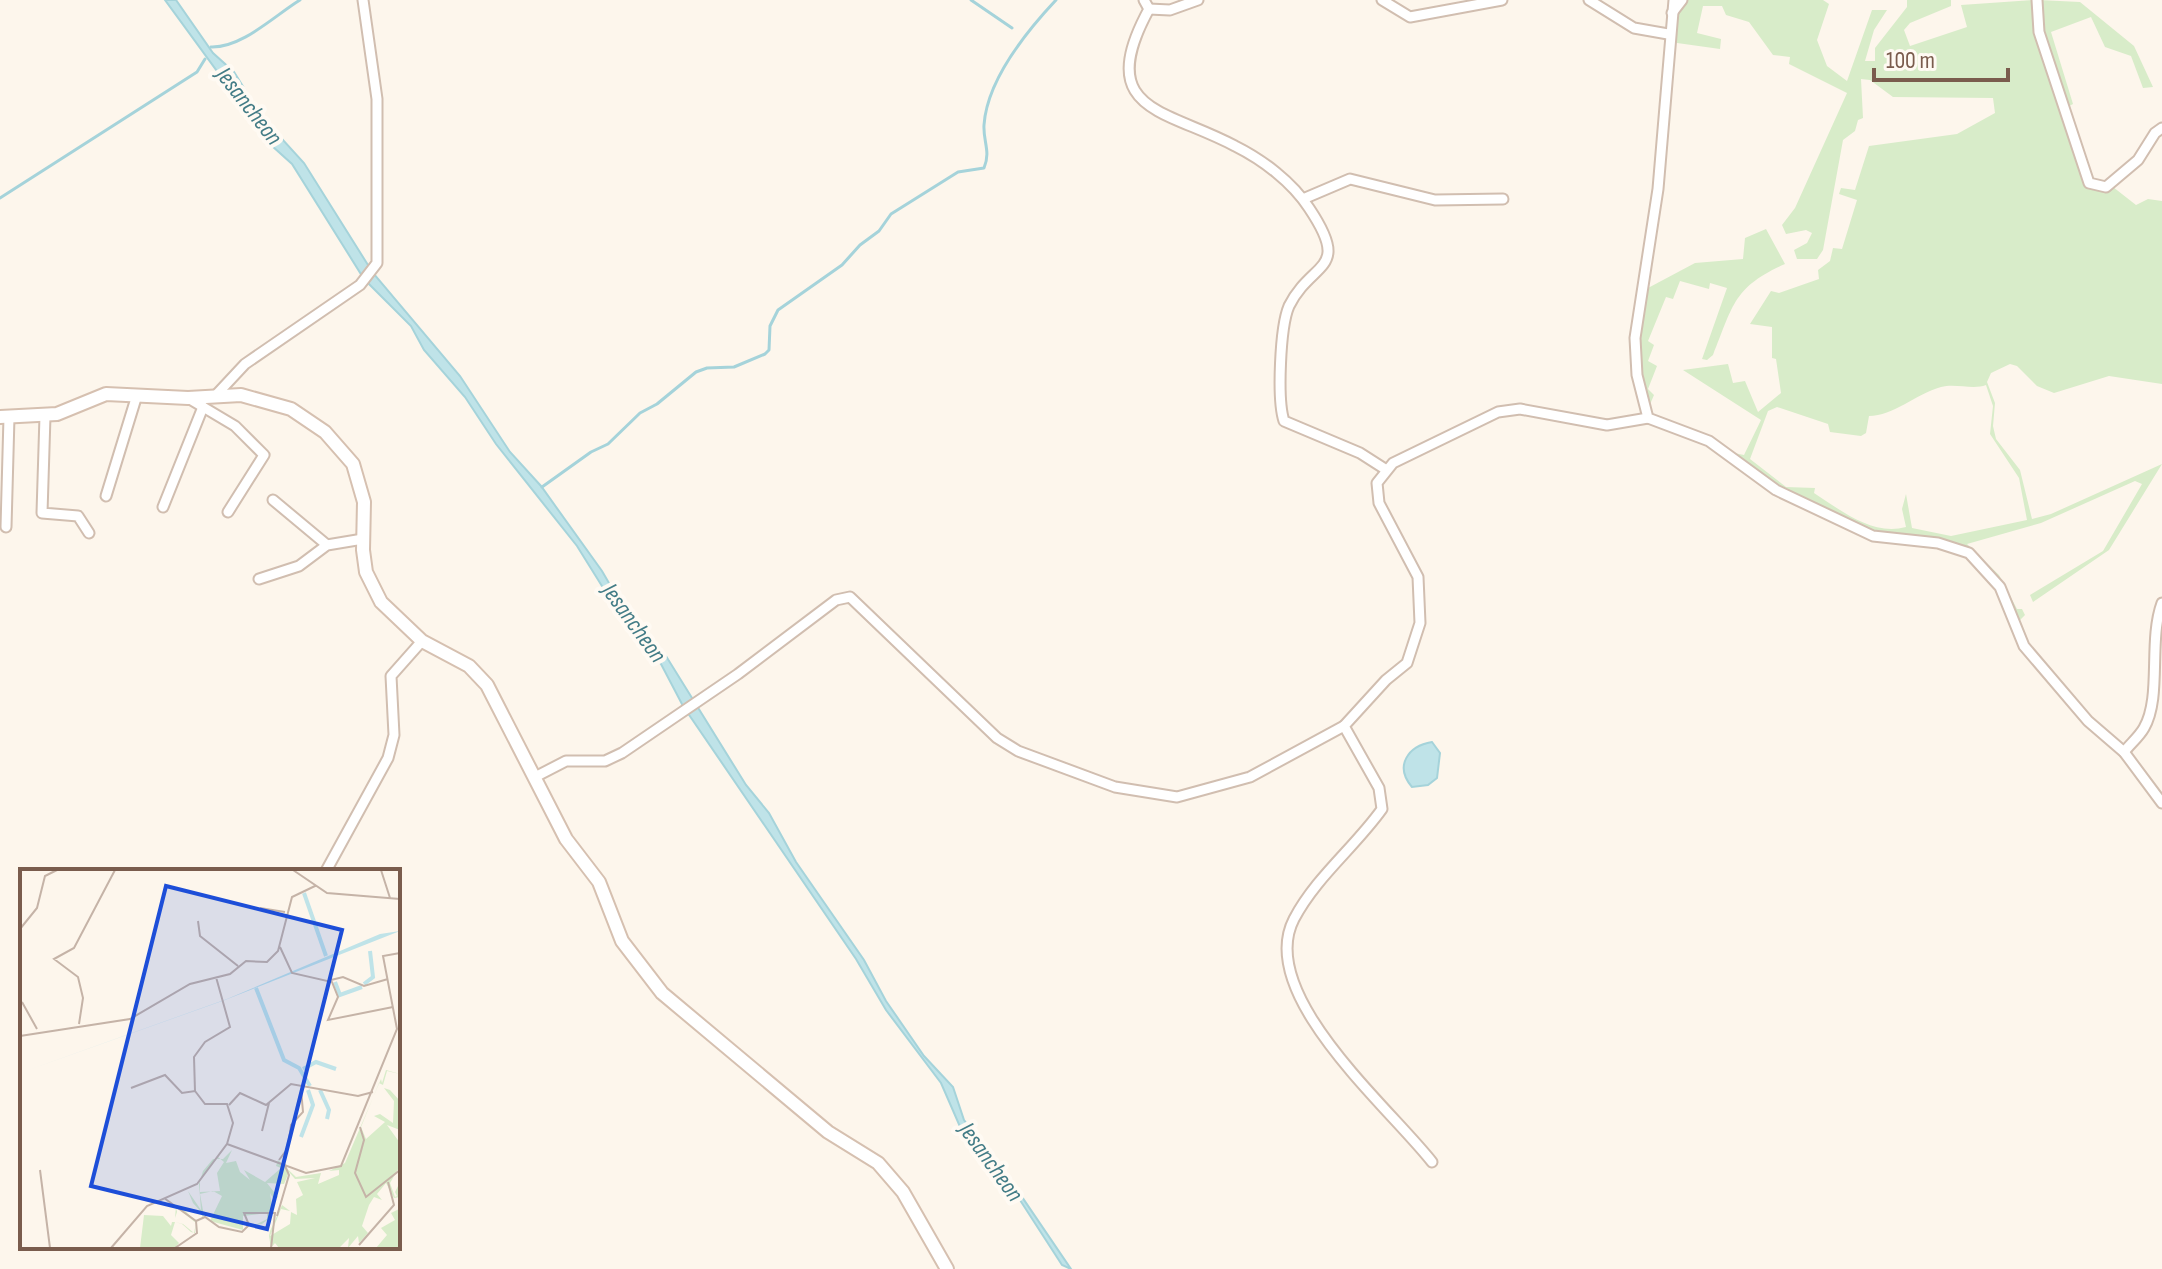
<svg xmlns="http://www.w3.org/2000/svg" width="2162" height="1269" font-family="'Sofia Sans Condensed',sans-serif">
<style>
.green{fill:#d8ecc9;fill-rule:evenodd}
.water{fill:#bfe3e8;stroke:#a5d3da;stroke-width:2}
.lines{fill:none;stroke-linecap:round;stroke-linejoin:round}
.stream{stroke:#a5d3da;stroke-width:3}
.street-casing{stroke:#d1beb0;stroke-width:13}
.secondary-casing{stroke:#d6c0b0;stroke-width:16}
.street{stroke:#fff;stroke-width:9}
.secondary{stroke:#fff;stroke-width:12}
.labels{text-anchor:middle;dominant-baseline:central;stroke-width:8;stroke-linejoin:round;paint-order:stroke}
.water-label{font-size:24px;font-style:italic;fill:#437c86;stroke:#fffaf3}
.inset-river{fill:none;stroke:#bfe3e8;stroke-width:4}
.inset-road{fill:none;stroke:#c5b3a7;stroke-width:2}
.view{fill:#1d4ed8;fill-opacity:0.15;stroke:#1d4ed8;stroke-width:4}
.inset-edge{fill:none;stroke:#7a5c4d;stroke-width:4}
</style>
<rect width="100%" height="100%" fill="#fdf6ec"/>
<!-- green -->
<g class="green">
<path d="M1687,0H1823L1829,4L1817,40L1827,66L1847,81L1872,10H1887L1874,30L1865,61H1875V48L1907,7V0H1951V6L1910,23L1904,30L1910,46L1967,27L1961,5L2033,0L2081,178L2092,190L2113,187L2136,205L2148,199L2162,201V384L2109,376L2054,393L2037,386L2017,366L2010,364L1991,373L1987,382L1995,403L1993,426L1996,439L2020,470L2032,519L2051,514L2162,464L2109,550L2033,602L2030,595L2103,551L2142,484L2135,481L2041,523L1967,544L1999,575L2017,609H2022L2025,615L2016,624L2002,585L1971,551L1881,536L1787,493L1729,452L1744,455L1761,420L1683,370L1728,364L1733,383L1745,381L1758,412L1781,393L1776,359L1772,358V327L1750,324L1771,291L1779,293L1819,279L1818,270L1830,261L1833,248L1842,249L1857,200L1839,194L1841,188L1855,190L1869,146L1957,134L1995,113L1993,98L1893,97L1870,80L1861,79L1863,118L1858,120L1855,131L1843,140L1823,250L1817,259H1797L1794,250L1807,243L1812,233L1806,230L1786,234L1782,225L1795,208L1847,93L1789,64L1790,57L1773,55L1749,22L1726,15L1722,6H1703L1697,33L1721,39L1720,49L1670,42L1673,16ZM1986,385L1993,406L1990,434L2019,478L2027,520L1951,536L1912,528L1906,494L1902,509L1906,527C1872,536 1842,511 1814,493L1815,488L1786,487L1750,459L1768,411L1777,407L1828,424L1830,432L1861,436L1866,433L1869,416C1893,416 1916,394 1941,387C1955,383 1973,390 1986,385Z"/>
<path d="M2039,0L2080,2L2134,46L2153,87L2143,88L2131,56L2105,47L2091,17L2051,32L2073,104L2069,106L2042,31Z"/>
<path d="M1766,229L1785,264C1733,287 1733,306 1713,355L1707,360L1702,359L1727,288L1710,283L1709,289L1680,281L1673,299L1666,297L1648,341L1654,345L1648,361L1657,366L1648,389L1654,395L1648,409L1637,351L1648,288L1695,263L1743,259L1745,238Z"/>
</g>
<!-- water -->
<g class="water">
<path d="M165,0H176L213,53L234,72L262,117L304,163L373,273L460,376L510,452L541,486L602,571L620,602L666,656L746,785L769,813L796,862L864,960L886,1001L924,1056L953,1087L964,1120L1003,1169L1071,1269L1062,1265L1018,1197L961,1129L941,1083L886,1010L856,959L683,706L661,664L615,607L577,546L496,444L465,397L424,350L411,326L364,279L292,164L271,145Z"/>
<path d="M1432,742L1440,753L1437,778L1428,785L1412,787C1394,766 1408,746 1432,742Z"/>
</g>
<g class="lines">
<!-- stream -->
<g class="stream">
<path d="M971,0L1012,28"/>
<path d="M211,47C242,48 274,16 300,0"/>
<path d="M0,198L197,72L205,59"/>
<path d="M542,487L591,452L608,444L640,413L657,404L696,372L707,368L734,367L765,354L769,350L770,326L778,310L842,265L860,245L879,231L891,214L958,172L984,168C991,151 983,142 984,125C987,80 1026,32 1056,0"/>
</g>
<defs>
<g id="street">
<path d="M1144,0L1149,9C1093,112 1166,109 1235,146C1263,160 1292,182 1309,208C1352,272 1312,260 1289,306C1280,327 1277,400 1284,421L1360,453L1385,469"/>
<path d="M1382,0L1410,17L1502,0"/>
<path d="M1589,0L1634,28L1668,34"/>
<path d="M1674,0L1658,189L1635,338L1637,375L1648,418L1709,441L1776,490L1873,536L1938,543L1969,553L2000,587L2024,646L2088,721L2124,752L2162,803"/>
<path d="M2037,0L2039,32L2089,183L2106,187L2138,160L2155,133L2162,128"/>
<path d="M1149,9L1170,10L1198,0"/>
<path d="M1672,13L1682,0"/>
<path d="M1303,199L1350,179L1435,200L1503,199"/>
<path d="M217,394L245,364L360,285L377,263V99L363,0"/>
<path d="M188,398L235,426L264,455L228,512"/>
<path d="M45,416L42,513L78,516L89,533"/>
<path d="M106,496L137,395"/>
<path d="M273,500L327,545"/>
<path d="M163,507L203,407"/>
<path d="M6,527L9,417"/>
<path d="M259,579L299,566L327,545L363,539"/>
<path d="M2124,752C2130,744 2139,737 2144,728C2162,697 2148,641 2162,603"/>
<path d="M535,777L566,761H605L622,753L738,674L836,600L850,597L997,738L1018,751L1115,787L1177,797L1250,777L1344,726"/>
<path d="M326,871L388,758L394,735L391,676L422,641"/>
<path d="M1432,1162C1389,1107 1255,994 1294,919C1316,877 1355,847 1382,809L1379,788L1344,726L1386,680L1407,663L1420,623L1418,577L1379,503L1377,483L1393,463L1498,412L1520,409L1607,425L1648,418"/>
</g>
<path id="secondary" d="M0,417L57,414L106,394L188,398L241,395L291,409L325,432L353,464L364,502L363,550L366,572L381,602L422,641L469,666L487,685L566,839L599,882L622,941L662,993L828,1132L878,1163L903,1192L947,1269"/>
</defs>
<!-- street casing -->
<use href="#street" class="street-casing"/>
<!-- secondary casing -->
<use href="#secondary" class="secondary-casing"/>
<!-- street -->
<use href="#street" class="street"/>
<!-- secondary -->
<use href="#secondary" class="secondary"/>
</g>
<g class="labels">
<!-- water labels -->
<g class="water-label">
<text transform="translate(249 106) rotate(52)">Jesancheon</text>
<text transform="translate(634 623) rotate(54)">Jesancheon</text>
<text transform="translate(991 1162) rotate(54)">Jesancheon</text>
</g>
</g>
<!-- overview -->
<g transform="translate(20 869)">
<rect width="380" height="380" fill="#fdf6ec"/>
<path d="M366,201L380,205L367,202L363,216L359,214L341,258L346,270L365,253L354,247L360,245L373,254L374,232L364,219L370,221L380,232V261L367,256L380,274V297L370,314L375,328L377,327L375,323L378,317L380,328L374,329L366,314L357,325L362,331L354,328L349,336L342,357L348,364L339,374L338,367L328,379L329,369L319,379H259L255,374L251,379L249,367L250,362L262,336L270,342L261,340L250,367L270,355L271,343L277,346L276,330L283,326L277,313L295,309L275,310L269,303L264,315L247,314L258,328L254,331L250,324L253,344L250,349L242,355L235,356L247,350V344L223,347V361L190,352L202,327L193,322L180,325L184,347L182,348V344L173,334L168,322L181,341L179,315L183,302L193,290H203L212,281L206,294L216,292L220,303L230,311L224,301L245,313L261,299L256,297L258,291L276,308L301,304L298,315L319,306V301L309,302L325,294L361,210L362,214ZM198,288L204,293L197,304L200,322L180,323V311ZM156,337L162,339L176,352L175,364L171,363L162,355L155,353L151,366L159,374L155,379H120L124,346L143,347L151,357L152,353H155L163,355L174,364L176,354L156,338L157,343L155,349ZM379,340L380,379H356L367,366L361,359L375,351L371,344Z" fill="#d8ecc9" fill-rule="evenodd"/>
<path d="M380,62L205,131L0,204L207,130L360,65Z" fill="#bfe3e8"/>
<path class="inset-river" d="M284,24L306,87M315,113L320,126L342,118M344,115L353,108L350,82M236,119L264,191L279,199L290,217M283,200L296,193L316,200M300,221L309,241L307,250M281,268L293,236L288,221"/>
<path class="inset-road" d="M273,1L307,24L380,30M361,1L370,29M240,39L265,43M178,52L180,67L218,97M0,60L17,39L25,7L37,1M260,78L272,104L312,113L318,128L308,151L373,138M311,111L323,108L344,117L368,110M2,133L17,160M59,155L63,129L58,108L34,90L54,79L95,1M0,167L110,150L170,115L210,105L226,92L247,93L258,82L272,28L295,17M111,219L145,206L162,224L175,222L185,235H207L213,254L207,275M175,222L174,188L185,173L210,158L196,108M209,236L220,224L246,236L271,215L338,227L353,223M340,258L344,271L335,304L346,328L380,301M242,262L249,234M259,291L268,279L271,256L283,243L281,220M20,301L30,379M144,329L176,352L177,364L155,379M257,347L269,306L263,292M176,352L185,348L199,358L222,363L229,356L224,344H255L251,379M339,376L374,336L368,313M91,379L127,337L177,315L207,275L286,304L321,297L377,160L363,87L380,84"/>
<path class="view" d="M146,17L322,61L247,360L71,317Z"/>
<rect width="380" height="380" class="inset-edge"/>
</g>
<!-- scale -->
<path d="M1874 68v12h134v-12" fill="none" stroke="#7a5c4d" stroke-width="4"/>
<text x="1886" y="68" font-size="24" fill="#7a5c4d" stroke="#fffaf3" stroke-width="6" paint-order="stroke">100 m</text>
</svg>
